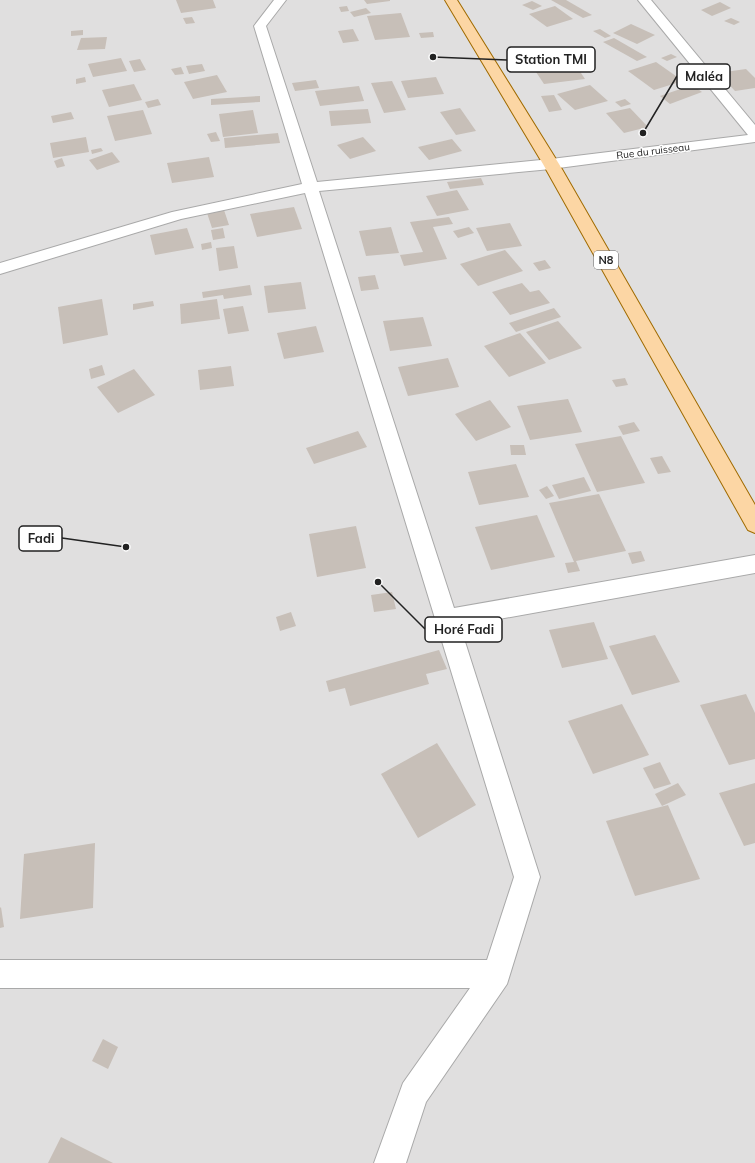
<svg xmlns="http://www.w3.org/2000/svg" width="755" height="1163" font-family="Mulish,sans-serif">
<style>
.residential{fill:#e0dfdf}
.building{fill:#c7bfb8}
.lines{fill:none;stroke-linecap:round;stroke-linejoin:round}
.minor-casing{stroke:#a9a9a9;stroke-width:2}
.major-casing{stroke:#a06b00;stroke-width:2}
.minor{fill:#fff;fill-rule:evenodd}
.major{fill:#fcd6a4;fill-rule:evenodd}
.labels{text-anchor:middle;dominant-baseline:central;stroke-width:3;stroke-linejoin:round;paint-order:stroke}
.far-street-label{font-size:10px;fill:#222;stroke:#fff}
.shield{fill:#fff;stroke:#646464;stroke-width:1}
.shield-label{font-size:11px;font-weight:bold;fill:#222}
.leader{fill:none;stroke:#222;stroke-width:1.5}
.callout-dot{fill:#222;stroke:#fff;stroke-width:1.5}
.callout{fill:#fff;stroke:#222;stroke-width:1.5}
.callout-label{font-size:13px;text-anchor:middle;font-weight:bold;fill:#222}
</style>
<rect width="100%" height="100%" fill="#f2efe9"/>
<!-- residential -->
<rect class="residential" x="0" y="0" width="755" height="1163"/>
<!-- building -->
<g class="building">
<path d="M176,0H213L216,8L181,13Z"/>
<path d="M364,0H390V1L367,4Z"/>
<path d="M551,0H566L592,15L583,18Z"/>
<path d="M532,1L542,6L533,10L522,5Z"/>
<path d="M720,2L731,8L712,16L701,10Z"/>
<path d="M347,6L349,11L341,12L339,7Z"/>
<path d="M555,6L573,19L547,27L529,14Z"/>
<path d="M366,8L371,13L354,17L350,12Z"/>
<path d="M401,13L410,37L375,40L367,16Z"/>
<path d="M192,17L195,23L186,24L183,18Z"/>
<path d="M731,18L740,22L734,25L724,21Z"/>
<path d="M631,24L655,35L637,44L613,33Z"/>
<path d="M353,29L359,41L343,43L338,31Z"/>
<path d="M600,29L611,36L605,38L593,31Z"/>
<path d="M83,30V35L71,36V31Z"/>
<path d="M433,32L434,37L421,38L419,33Z"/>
<path d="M107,37L105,49L77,50L81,38Z"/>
<path d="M614,38L647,57L637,61L603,42Z"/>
<path d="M671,54L677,57L667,61L661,58Z"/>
<path d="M121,58L127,71L93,77L88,64Z"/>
<path d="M140,59L146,70L134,72L129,61Z"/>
<path d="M656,62L683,81L654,90L628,71Z"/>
<path d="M202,64L205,71L189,74L186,66Z"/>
<path d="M575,64L585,79L544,84L534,69Z"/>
<path d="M181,67L184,74L175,75L171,69Z"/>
<path d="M746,69L755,78V88L735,91L718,73Z"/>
<path d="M217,75L227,92L193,99L184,82Z"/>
<path d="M85,77L86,82L76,84V79Z"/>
<path d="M436,77L444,94L408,98L401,81Z"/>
<path d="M316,80L319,88L295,91L292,83Z"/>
<path d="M392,81L406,110L384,113L371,83Z"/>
<path d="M134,84L142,100L109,107L102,90Z"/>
<path d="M590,85L608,101L575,110L557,94Z"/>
<path d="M692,85L702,92L670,104L660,96Z"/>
<path d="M359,86L364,101L320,106L315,91Z"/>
<path d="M554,95L562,110L549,112L541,96Z"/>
<path d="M260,96V102L211,105V99Z"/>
<path d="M158,99L161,105L148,108L145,102Z"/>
<path d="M625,99L631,104L621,107L615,102Z"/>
<path d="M460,108L476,131L456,135L440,112Z"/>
<path d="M630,108L648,127L624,133L606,113Z"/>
<path d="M368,109L371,123L331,126L329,111Z"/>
<path d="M143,110L152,134L115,141L107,116Z"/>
<path d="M253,110L258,133L223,137L219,114Z"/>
<path d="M71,112L74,119L53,123L51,116Z"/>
<path d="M216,132L220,141L211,142L207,134Z"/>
<path d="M278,133L280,143L225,148L224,138Z"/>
<path d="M86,137L89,152L53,158L50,143Z"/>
<path d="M363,137L376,151L350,159L337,145Z"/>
<path d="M452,139L462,151L429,160L418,147Z"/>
<path d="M101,148L103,151L92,154L91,150Z"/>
<path d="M112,152L120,162L97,170L89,160Z"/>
<path d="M209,157L214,177L172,183L167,163Z"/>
<path d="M62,158L65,166L57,168L54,161Z"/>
<path d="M481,178L484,185L450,189L447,182Z"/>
<path d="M457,190L469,210L437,216L426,196Z"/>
<path d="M294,207L302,229L257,237L250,214Z"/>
<path d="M224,210L229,225L212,228L207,213Z"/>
<path d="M449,217L453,224L433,227L447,259L404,266L400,255L423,252L410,222Z"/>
<path d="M510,223L522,246L487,251L476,228Z"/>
<path d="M391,227L399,253L366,256L359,231Z"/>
<path d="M469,227L474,233L458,238L453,231Z"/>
<path d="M187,228L194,248L155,255L150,235Z"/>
<path d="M223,228L225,238L213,240L211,230Z"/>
<path d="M211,242L212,248L202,250L201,244Z"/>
<path d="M234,246L238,268L219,271L216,248Z"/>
<path d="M505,250L523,271L478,286L460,264Z"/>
<path d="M545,260L551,268L539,271L533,263Z"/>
<path d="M375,275L379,289L361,291L358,277Z"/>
<path d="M301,282L306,309L268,313L264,286Z"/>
<path d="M522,283L530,292L539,290L550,303L510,315L492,292Z"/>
<path d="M250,285L252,295L224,299L223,295L203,298L202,292Z"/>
<path d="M102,299L108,335L63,344L58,307Z"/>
<path d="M217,299L220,319L181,324L180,304Z"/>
<path d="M153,301L154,306L133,310V304Z"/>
<path d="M243,306L249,331L228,334L223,309Z"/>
<path d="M554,308L561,317L516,332L509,323Z"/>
<path d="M423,317L432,346L390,351L383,321Z"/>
<path d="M558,321L582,348L549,360L526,332Z"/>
<path d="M316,326L324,352L284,359L277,333Z"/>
<path d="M520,333L546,363L509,377L484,346Z"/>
<path d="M448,358L459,387L408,396L398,367Z"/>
<path d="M102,365L105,375L91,379L89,369Z"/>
<path d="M231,366L234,386L200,390L198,370Z"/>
<path d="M134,369L155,395L118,413L97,387Z"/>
<path d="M625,378L628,385L616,387L612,380Z"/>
<path d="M568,399L582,432L530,440L517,406Z"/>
<path d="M490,400L511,427L476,441L455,414Z"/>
<path d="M634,422L640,431L623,435L618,426Z"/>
<path d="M358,431L367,447L314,464L306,448Z"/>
<path d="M621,436L645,483L597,492L575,444Z"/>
<path d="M510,445H524L526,455H511Z"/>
<path d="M662,456L671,472L658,474L650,458Z"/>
<path d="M516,464L529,497L479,505L468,472Z"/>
<path d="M584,477L591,491L559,499L552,485Z"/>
<path d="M547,486L554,496L546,499L539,490Z"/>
<path d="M599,494L626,551L576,561L580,571L568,573L565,563L574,562L549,503Z"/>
<path d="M537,515L555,557L491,570L475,527Z"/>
<path d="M356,526L366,568L317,577L309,534Z"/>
<path d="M641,551L645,561L632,564L628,553Z"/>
<path d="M392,592L396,609L374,612L371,595Z"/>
<path d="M291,612L296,626L280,631L276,617Z"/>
<path d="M594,622L608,659L562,668L549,630Z"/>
<path d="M655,635L680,682L632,695L609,646Z"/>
<path d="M439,650L447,669L426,674L429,684L350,706L345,688L329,692L326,681Z"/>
<path d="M746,694L755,713V759L729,765L700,705Z"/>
<path d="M622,704L649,755L593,774L568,721Z"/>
<path d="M437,743L476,805L418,838L381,774Z"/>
<path d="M660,762L671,784L654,789L643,768Z"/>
<path d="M678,783L686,795L662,806L655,794Z"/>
<path d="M755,783V843L744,846L719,793Z"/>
<path d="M668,805L700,879L635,896L606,821Z"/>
<path d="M95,843L93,908L20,919L24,854Z"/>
<path d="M1,907L4,927L0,928V908Z"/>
<path d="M103,1039L118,1047L108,1069L92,1061Z"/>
<path d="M61,1137L113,1163H48Z"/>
</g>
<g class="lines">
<defs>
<path id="minor" d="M274,0H286L266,26L317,182L551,159L748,135L638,0H651L755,125V142L551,169L319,191L454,608L755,555V573L460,626L540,877L507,984L426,1102L406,1163H374L403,1083L470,988H0V960H487L514,877L305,193L181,219L0,274V263L172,212L302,184L254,26Z"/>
<path id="major" d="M445,0H457L559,164L755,505V533L748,530L543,164Z"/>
</defs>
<!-- minor casing -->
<use href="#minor" class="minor-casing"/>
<!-- major casing -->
<use href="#major" class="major-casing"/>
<!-- minor -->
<use href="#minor" class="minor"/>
<!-- major -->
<use href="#major" class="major"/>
</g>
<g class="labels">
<!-- far-street labels -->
<g class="far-street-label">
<text transform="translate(653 151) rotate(-7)">Rue du ruisseau</text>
</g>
<!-- shield labels -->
<rect class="shield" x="594" y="251" width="24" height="18" rx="3"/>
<g class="shield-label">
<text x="606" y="260">N8</text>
</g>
</g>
<!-- callouts -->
<path class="leader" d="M433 57L507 60M643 133L677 76M126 547L62 538M378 582L425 629"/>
<g class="callout-dot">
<circle cx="433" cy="57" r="4"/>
<circle cx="643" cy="133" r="4"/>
<circle cx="126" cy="547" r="4"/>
<circle cx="378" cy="582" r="4"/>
</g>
<g class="callout">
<rect x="507" y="47" width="88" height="25" rx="4"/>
<rect x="677" y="64" width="53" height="25" rx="4"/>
<rect x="19" y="526" width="43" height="25" rx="4"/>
<rect x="425" y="617" width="77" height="25" rx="4"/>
</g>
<g class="callout-label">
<text x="551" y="64">Station TMI</text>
<text x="704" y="81">Maléa</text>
<text x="41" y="543">Fadi</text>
<text x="464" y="634">Horé Fadi</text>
</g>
</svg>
